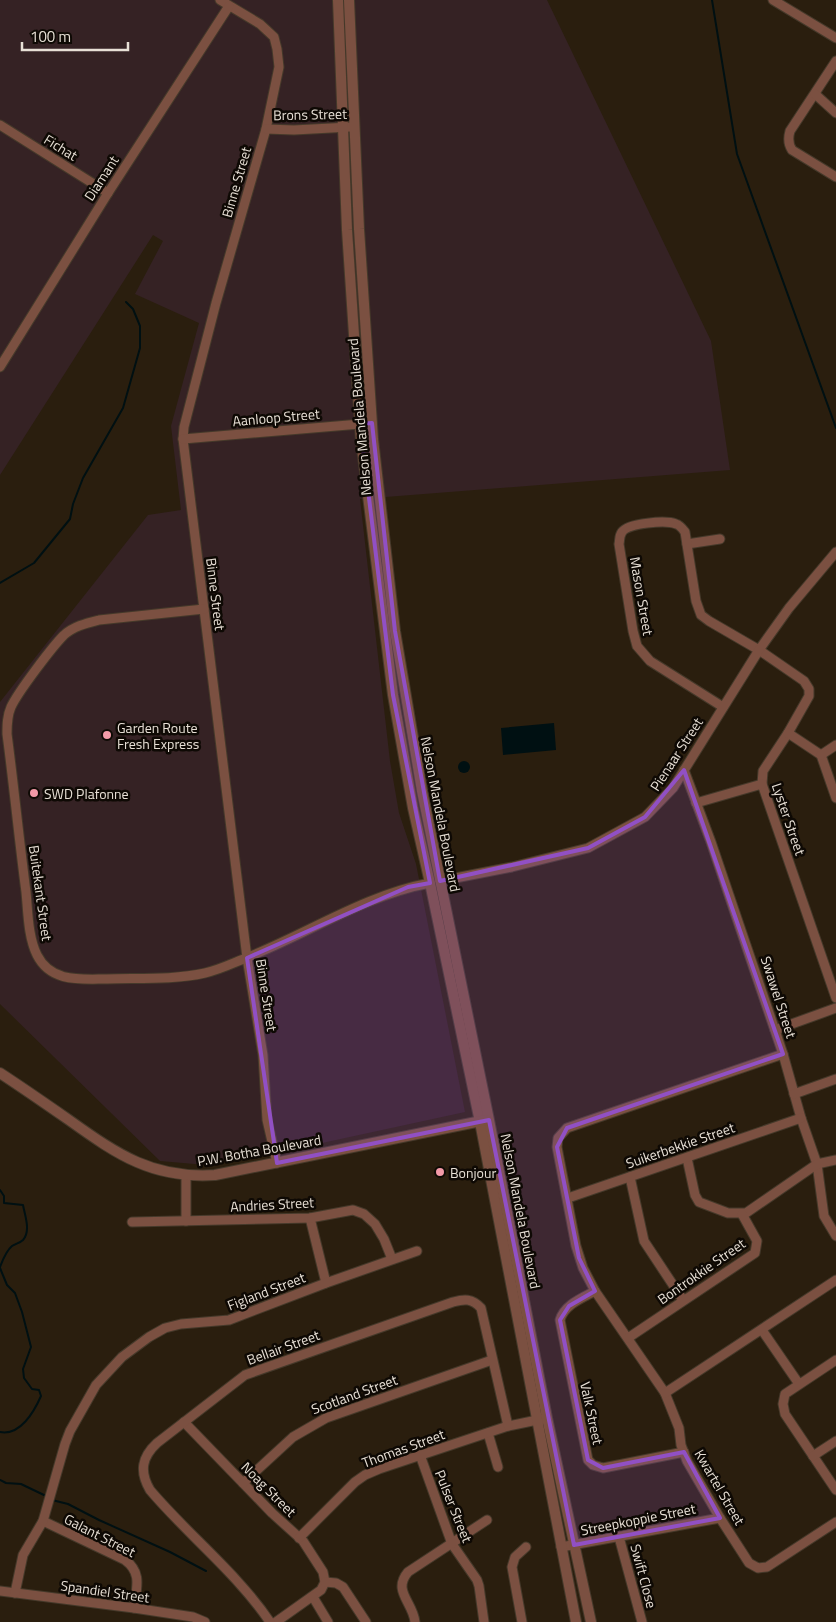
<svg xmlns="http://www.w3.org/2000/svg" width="836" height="1622" font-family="'Titillium Web',sans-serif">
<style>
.industrial{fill:#352224}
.water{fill:#001012}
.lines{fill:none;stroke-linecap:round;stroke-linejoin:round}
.stream{stroke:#001012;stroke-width:2}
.minor-casing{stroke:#45392a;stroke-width:11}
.tertiary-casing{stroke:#45392a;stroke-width:12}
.minor{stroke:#7b5041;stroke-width:9}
.tertiary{stroke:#7b5041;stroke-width:10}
.marked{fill:#9150c4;fill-opacity:0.2;stroke:#9150c4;stroke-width:4;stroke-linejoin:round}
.poi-dot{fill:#f39aa8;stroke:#0e0904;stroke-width:2}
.labels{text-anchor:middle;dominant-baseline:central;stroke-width:5;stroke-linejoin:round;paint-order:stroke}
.street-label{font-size:14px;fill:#e8e0d6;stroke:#0e0904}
.poi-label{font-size:14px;fill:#e8e0d6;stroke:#0e0904;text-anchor:start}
</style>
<rect width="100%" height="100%" fill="#2a1e0e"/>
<!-- industrial -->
<path class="industrial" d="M0,0H547L711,341L730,470L360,499L390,761L399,813L416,864L465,1112L253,1158L206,1165L160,1161L0,1004V702L148,515L181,510L171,426L199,323L135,294L163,241L153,235L0,475Z"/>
<!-- water -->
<g class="water">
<path d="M554,723L556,750L503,755L501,728Z"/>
<circle cx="464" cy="767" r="6"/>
</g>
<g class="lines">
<!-- stream -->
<g class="stream">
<path d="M712,0L737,154L836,428"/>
<path d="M0,583L34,563L70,519L73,504L83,478L123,408L140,348V326L133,309L126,302"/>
<path d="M0,1190L4,1196V1203L23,1205C25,1216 31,1231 23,1240C20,1243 15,1244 12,1246C6,1251 3,1259 0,1267"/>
<path d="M0,1268L7,1285L15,1293L22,1312L31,1347L23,1369L24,1378L32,1389L39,1390L41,1396C34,1412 20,1436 0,1432"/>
<path d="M0,1480L6,1483L21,1484L46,1496"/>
<path d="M52,1500L68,1504L99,1520L170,1552L206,1571"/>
</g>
<defs>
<g id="minor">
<path d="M220,0L260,24L274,37L277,49L279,67L266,129L216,303L184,427L183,439L247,958L263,1055L267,1120L277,1163"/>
<path d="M773,0L836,38"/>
<path d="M836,61L790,131C788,138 788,144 792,150L836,177"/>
<path d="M815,94L836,113"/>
<path d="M0,125L108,193"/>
<path d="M266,129L294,130L350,127"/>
<path d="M0,367L108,193L229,6"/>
<path d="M183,439L372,423"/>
<path d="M687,544L720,539"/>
<path d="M204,609L99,620C87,623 74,626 64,635C52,647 18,692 11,707C7,716 7,725 7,734C14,787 19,839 26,892C28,912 28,937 37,955C51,983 81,979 107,979C139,978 174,980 205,973C218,970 229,965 241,960C304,936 364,895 430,883"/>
<path d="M723,707L650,661L637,646L633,631L619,544C620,540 619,536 622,532C628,523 666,520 676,524C680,525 682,528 685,532L696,601L701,615L709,621L759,650L804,681L809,689V696L788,733L763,771L762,784L836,998"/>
<path d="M788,733L821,755L836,798"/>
<path d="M821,755L836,745"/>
<path d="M684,770L711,842L783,1054L801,1118L817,1164L824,1216L836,1236"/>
<path d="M696,803L762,784"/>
<path d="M440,881L512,867L588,848L645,817L673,788L759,650L789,608L836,552"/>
<path d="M775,1030L836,1008"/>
<path d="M783,1054L567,1128L558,1138L557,1147L576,1246L583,1268L595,1291L665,1393L679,1428L681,1445L687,1461L720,1518L749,1563L758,1568L767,1567L836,1522"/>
<path d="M794,1094L836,1079"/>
<path d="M687,1158L695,1195L699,1202L728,1213H746L817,1164L836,1160"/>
<path d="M186,1176V1221"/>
<path d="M630,1177L644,1241L683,1300"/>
<path d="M568,1198L801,1118"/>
<path d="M310,1218L326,1283"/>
<path d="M132,1222L310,1218L353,1210L364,1214L375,1224L384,1239L392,1259"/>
<path d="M595,1291C582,1298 564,1305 560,1320L588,1460L593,1465L603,1468L684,1452"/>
<path d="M762,1330L799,1384"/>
<path d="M628,1338L755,1253L757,1241L742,1214"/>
<path d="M836,1360L785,1394L783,1404L785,1414L836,1490"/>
<path d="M665,1393L836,1280"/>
<path d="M184,1422L272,1513L303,1541L323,1572L325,1582L321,1590L276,1622"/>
<path d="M488,1433L498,1467"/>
<path d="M420,1455L452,1544L477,1580L479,1586L484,1622"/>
<path d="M813,1456L836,1441"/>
<path d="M243,1483L293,1437L326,1418L492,1360"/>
<path d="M43,1521L125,1560C143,1573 136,1589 134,1608"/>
<path d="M619,1537L642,1622"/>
<path d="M299,1538L355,1482L365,1475L379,1469L508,1426L542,1419"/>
<path d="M561,1547L720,1518"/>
<path d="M325,1582L336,1583L343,1587L366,1622"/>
<path d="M0,1591L134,1608L193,1617L205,1622"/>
<path d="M15,1593L23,1555L43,1521L65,1444L70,1431L96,1385L122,1357L149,1337L165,1328L181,1324L229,1320L326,1283L417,1251"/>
<path d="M313,1597L328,1622"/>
<path d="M270,1622C236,1572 188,1535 150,1490C139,1471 142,1457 157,1443L245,1375L453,1302C464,1299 472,1298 481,1308L508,1426"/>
<path d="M415,1622C413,1602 392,1591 408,1572L487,1520"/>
<path d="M522,1622L512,1567L515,1557L526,1547"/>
</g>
<g id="tertiary">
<path d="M338,0L347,230L361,440L393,695L413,808L430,883L480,1122L576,1622"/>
<path d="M349,0L359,229L373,439L395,631L422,791L489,1120L547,1418L591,1622"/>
<path d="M0,1073C23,1088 46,1104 69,1120C118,1155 153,1179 215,1175L486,1120"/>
</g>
</defs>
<!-- minor casing -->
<use href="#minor" class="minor-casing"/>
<!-- tertiary casing -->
<use href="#tertiary" class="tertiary-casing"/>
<!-- minor -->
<use href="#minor" class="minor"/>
<!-- tertiary -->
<use href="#tertiary" class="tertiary"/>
</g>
<!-- marked area -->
<path class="marked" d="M372,423L395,631L440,881L588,848L645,817L684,770L783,1054L567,1128L557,1147L579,1258L595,1291L569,1306L560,1320L588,1460L603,1468L684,1452L720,1518L574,1545L489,1120L277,1163L247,958L408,887L430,883L393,695L360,424Z"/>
<!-- markers -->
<g class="poi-dot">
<circle cx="107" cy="735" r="5"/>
<circle cx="34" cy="793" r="5"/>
<circle cx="440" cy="1172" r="5"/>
</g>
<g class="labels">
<!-- street labels -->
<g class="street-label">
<text transform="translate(310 114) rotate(-1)">Brons Street</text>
<text transform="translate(61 147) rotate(32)">Fichat</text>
<text transform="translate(101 178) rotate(-57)">Diamant</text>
<text transform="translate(236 182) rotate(-74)">Binne Street</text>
<text transform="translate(276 417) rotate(-5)">Aanloop Street</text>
<text transform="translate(359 417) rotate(-95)">Nelson Mandela Boulevard</text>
<text transform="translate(216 594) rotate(83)">Binne Street</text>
<text transform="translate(642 596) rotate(80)">Mason Street</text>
<text transform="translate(676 754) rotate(-57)">Pienaar Street</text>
<text transform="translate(441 814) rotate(79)">Nelson Mandela Boulevard</text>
<text transform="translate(789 819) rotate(71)">Lyster Street</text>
<text transform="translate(41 893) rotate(82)">Buitekant Street</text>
<text transform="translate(267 995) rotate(81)">Binne Street</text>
<text transform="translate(779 997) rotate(72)">Swawel Street</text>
<text transform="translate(680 1145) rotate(-19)">Suikerbekkie Street</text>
<text transform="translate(259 1150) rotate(-10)">P.W. Botha Boulevard</text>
<text transform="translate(272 1204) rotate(-3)">Andries Street</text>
<text transform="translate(521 1211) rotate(79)">Nelson Mandela Boulevard</text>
<text transform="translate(701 1271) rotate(-35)">Bontrokkie Street</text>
<text transform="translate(266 1291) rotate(-21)">Figland Street</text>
<text transform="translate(283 1347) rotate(-20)">Bellair Street</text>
<text transform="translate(354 1394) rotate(-20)">Scotland Street</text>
<text transform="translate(592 1413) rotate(78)">Valk Street</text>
<text transform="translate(403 1448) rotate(-20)">Thomas Street</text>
<text transform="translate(720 1487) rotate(60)">Kwartel Street</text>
<text transform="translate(269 1489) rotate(45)">Noag Street</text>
<text transform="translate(454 1506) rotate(68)">Pulser Street</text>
<text transform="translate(638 1519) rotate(-11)">Streepkoppie Street</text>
<text transform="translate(100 1535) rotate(27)">Galant Street</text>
<text transform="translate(644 1576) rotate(75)">Swift Close</text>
<text transform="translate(105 1591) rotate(8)">Spandiel Street</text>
</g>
<!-- poi labels -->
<g class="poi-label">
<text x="117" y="727">Garden Route<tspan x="117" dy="16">Fresh Express</tspan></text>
<text x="44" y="793">SWD Plafonne</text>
<text x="450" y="1172">Bonjour</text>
</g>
</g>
<!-- scale -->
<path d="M22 42v8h106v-8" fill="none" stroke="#e8e0d6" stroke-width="2.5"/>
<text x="30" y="42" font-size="15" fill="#e8e0d6" stroke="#0e0904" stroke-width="4" paint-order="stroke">100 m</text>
</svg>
